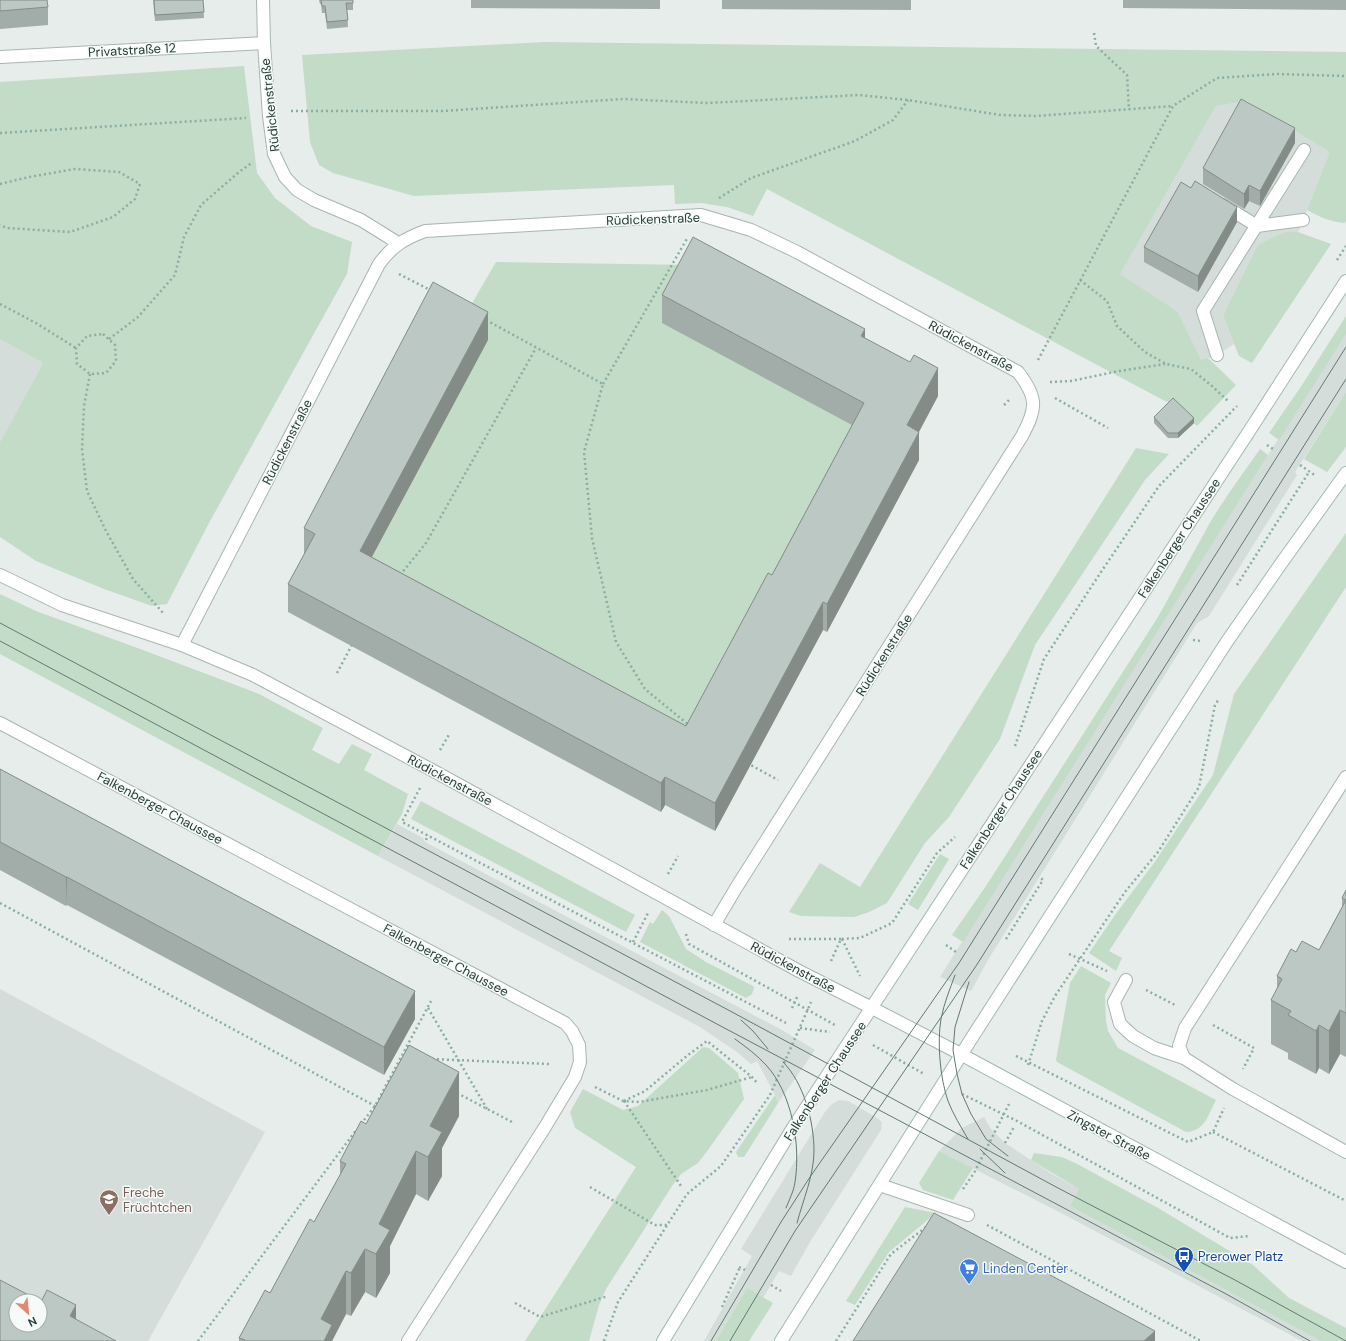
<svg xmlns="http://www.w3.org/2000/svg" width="1346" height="1341" font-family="'DM Sans',sans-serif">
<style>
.built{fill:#d4ddd9;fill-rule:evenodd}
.green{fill:#c2dcc8}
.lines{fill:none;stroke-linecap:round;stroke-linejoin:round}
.lane-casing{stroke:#a9b5b1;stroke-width:14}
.street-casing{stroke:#a9b5b1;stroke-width:14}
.secondary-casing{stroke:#a6b8b1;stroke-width:14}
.path{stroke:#8aada2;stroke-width:2.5;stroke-dasharray:2 3;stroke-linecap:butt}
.lane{stroke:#fff;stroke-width:12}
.street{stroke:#fff;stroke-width:12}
.secondary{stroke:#fff;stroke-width:12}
.tram{stroke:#627972;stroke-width:1}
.wall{fill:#a2aca8}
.shaded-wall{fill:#848c88}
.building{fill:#bcc8c3;stroke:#848c88}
.labels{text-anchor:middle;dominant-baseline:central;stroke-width:3;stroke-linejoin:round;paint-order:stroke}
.street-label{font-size:13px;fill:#273e37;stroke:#f6faf8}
.education-label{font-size:13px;fill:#785e54;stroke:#f6faf8;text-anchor:start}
.transit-label{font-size:13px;fill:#164399;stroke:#f6faf8;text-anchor:start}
.shop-label{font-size:13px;fill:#366cbe;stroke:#f6faf8;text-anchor:start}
</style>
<rect width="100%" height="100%" fill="#e6edea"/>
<!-- built -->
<g class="built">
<path d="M1247,101L1331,152L1298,232H1285L1223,316L1234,344L1217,355L1201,361L1178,312L1119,275L1216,106Z"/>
<path d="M1346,334V392L1295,472L1297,475L1209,616L1197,623L988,960L971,991L940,977L1268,455Z"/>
<path d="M0,339L43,363L0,442Z"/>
<path d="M397,824L423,838L425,842L782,1030L815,1050L778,1103L775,1095L757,1061L751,1064L737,1052L700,1027L378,856Z"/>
<path d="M0,989L265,1132L148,1341H0ZM16,1301H40V1325H16Z"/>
<path d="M839,1100L848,1101L879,1119L882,1123L881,1130L810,1242L791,1276L779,1271L763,1298L747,1288L716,1341H704L752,1256L741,1249L825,1112L832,1104Z"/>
<path d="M984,1117L991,1129L1005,1143L1052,1174L1079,1189L1070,1206L1321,1341H1302L1065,1215L939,1151L962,1128Z"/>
</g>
<!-- green -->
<g class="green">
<path d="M544,42L1346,52V221L1345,223C1330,222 1320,217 1307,210L1330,152L1247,101L1216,106L1120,274L1178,312L1201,360L1208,358L1236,385L1197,426L1173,403L1165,401L767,189L753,216L727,207L701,203L675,204L674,185L414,196L333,173L319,165L310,142L302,55Z"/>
<path d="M244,66L257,173L275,198L311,226L352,242L347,274L209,523L167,604L152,606L104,589L36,561L0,537V442L43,363L0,339V82Z"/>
<path d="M1285,232H1298L1331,244L1252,363L1239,356L1223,316L1258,245Z"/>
<path d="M496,262L693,265L862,417L704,754L357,585L488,340L460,324Z"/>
<path d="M1346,316V334L1279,440L1269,433L1302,385Z"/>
<path d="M1346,392V447L1327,472L1304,459Z"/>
<path d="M1136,448L1169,454L1145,480L1035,645L1000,739L949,817L925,843L887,903L869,912L854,917L801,916L789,912L820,863L860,887Z"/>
<path d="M1260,449L1268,455L963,942L952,935L986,886L1158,617L1212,519L1229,493Z"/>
<path d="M1346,533V587L1109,951L1122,958L1116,971L1089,953L1115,915L1154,863L1213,775L1234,694Z"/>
<path d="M0,594L36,611L143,650L259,694L323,728L312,750L339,764L352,744L372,754L364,770L408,794L402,814L378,856L0,654Z"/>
<path d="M421,801L635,915L626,932L411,819Z"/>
<path d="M940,854L949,859L918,910L908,904Z"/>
<path d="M662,910L669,916L686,949L706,962L753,986L754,988L752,994L746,998L640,942L650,922L653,924Z"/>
<path d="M1081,966L1111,983L1105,995L1106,1021L1108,1031L1118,1048L1216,1100C1208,1115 1205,1131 1186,1132L1057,1062L1056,1060L1070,983Z"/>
<path d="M703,1047L709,1048L738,1073L744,1099L708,1150L698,1163L681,1174L672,1186L606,1289L599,1305L589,1341H525L636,1167L575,1128L570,1112L583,1089L623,1110L638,1106Z"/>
<path d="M775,1095L778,1103L744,1157H738L736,1152Z"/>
<path d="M939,1151L973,1168L953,1200L923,1190L919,1183Z"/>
<path d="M1034,1153L1062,1157L1079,1165L1158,1208L1253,1265L1289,1298L1346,1328V1341H1321L1070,1206L1079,1189L1031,1160Z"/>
<path d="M905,1207L936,1213L889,1252L855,1305L846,1301Z"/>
<path d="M747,1288L773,1303L749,1341H716Z"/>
</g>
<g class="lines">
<defs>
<g id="lane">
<path d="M264,43L269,116L274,154L285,177L297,190L314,200L361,220L398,243"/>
<path d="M1223,205L1257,226L1303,220"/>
<path d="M1217,355L1203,311L1304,150"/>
<path d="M1126,980L1114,1002L1120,1024L1133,1036L1154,1048L1184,1058"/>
<path d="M880,1185L968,1215"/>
</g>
<g id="street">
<path d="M0,57L264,43L263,0"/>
<path d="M0,575L62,605L182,645L253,675L430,769L799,971L872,1008"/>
<path d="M182,645L379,264C392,246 404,239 425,231L701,215L751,230L797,252L1018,372C1038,398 1037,408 1022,436L736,888L714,925"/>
<path d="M0,723L565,1023L572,1031L579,1045L580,1062L575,1077L545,1127L408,1341"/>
<path d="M1346,777L1185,1028L1179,1046L1184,1058L1233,1089L1346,1152"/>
</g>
<g id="secondary">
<path d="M872,1008L953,1050L1346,1262"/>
<path d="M663,1341L794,1126L1248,433L1346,281"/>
<path d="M781,1341L973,1036L1226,643L1280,565L1346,473"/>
</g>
</defs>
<!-- lane casing -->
<use href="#lane" class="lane-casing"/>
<!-- street casing -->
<use href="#street" class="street-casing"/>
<!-- secondary casing -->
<use href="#secondary" class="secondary-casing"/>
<!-- path -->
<g class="path">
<path d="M1094,33L1096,46L1127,75L1129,110"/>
<path d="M291,111H443L623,99L708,103L859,95L908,100L1000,115L1036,116L1173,106"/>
<path d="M0,133L246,118"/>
<path d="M0,184L29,177L75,169L119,172L140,184L135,199L113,217L70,232L7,228L0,225"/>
<path d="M719,198L751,178L855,141L893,120L908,100"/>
<path d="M1337,260L1346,246"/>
<path d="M399,274L432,291"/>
<path d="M1080,280L1107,301L1117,326L1145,352L1166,364L1191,369L1212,386L1228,401"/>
<path d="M0,304L36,323L76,348"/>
<path d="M486,320L603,384L584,452L592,538L616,642L645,689L690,726"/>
<path d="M103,334L115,345L116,361L106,373L90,374L77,364L76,348L87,336Z"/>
<path d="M109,339L138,317L175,275L184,237L201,205L239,172L253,162"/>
<path d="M1038,360L1173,106L1217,78L1277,74L1346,76"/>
<path d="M90,374L84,406L82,449L87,491L106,531L133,579L164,614"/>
<path d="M1050,382L1071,381L1119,371L1165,364"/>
<path d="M603,384L688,237"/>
<path d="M1055,398L1108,428"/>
<path d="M1004,405L1009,400"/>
<path d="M1267,445L1273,449"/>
<path d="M1300,465L1316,476"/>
<path d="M400,575L426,543L536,348"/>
<path d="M1237,585L1309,472"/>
<path d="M1193,640L1201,641"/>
<path d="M337,673L353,643"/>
<path d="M1015,746L1044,659L1103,569L1159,486L1237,406"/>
<path d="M440,750L450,733"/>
<path d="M747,763L778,780"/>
<path d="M420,788L402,822L786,1023"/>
<path d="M426,840L428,835"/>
<path d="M668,874L678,856"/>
<path d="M0,903L375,1106"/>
<path d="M686,934L689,944L835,1025"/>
<path d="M789,939H841"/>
<path d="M842,939L860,976"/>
<path d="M1006,939L1043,880L1040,877"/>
<path d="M633,942L648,913"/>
<path d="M946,945L956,952"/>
<path d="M1069,954L1107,971"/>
<path d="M831,961L841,939L860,938L892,923L937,853L955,837"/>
<path d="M1146,990L1175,1005"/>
<path d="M428,1008L487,1109"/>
<path d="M792,1008L798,995"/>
<path d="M1213,1025L1254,1048L1243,1069"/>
<path d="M800,1028L830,1032"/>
<path d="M873,1045L924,1074"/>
<path d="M1016,1056L1188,1142L1213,1132L1224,1108"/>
<path d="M432,1059L549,1064"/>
<path d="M1028,1065L1042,1021L1055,996L1125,892L1158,852L1199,787L1215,705L1219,699"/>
<path d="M595,1087L623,1101L639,1102L707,1090L752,1077"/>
<path d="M457,1093L512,1122"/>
<path d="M962,1094L1017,1121L1230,1238L1249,1236"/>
<path d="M624,1101L645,1091L688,1055L707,1041L752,1077L758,1084"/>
<path d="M624,1101L681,1186"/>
<path d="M361,1124L375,1106L431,1001"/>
<path d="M1213,1132L1346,1201"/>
<path d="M1005,1143L1014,1127"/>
<path d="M590,1187L655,1225H667"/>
<path d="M963,1189L974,1173L1009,1104"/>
<path d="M987,1225L1201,1341"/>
<path d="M739,1267L745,1270"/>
<path d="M771,1285L781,1291"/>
<path d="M515,1303L540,1317L608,1296"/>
<path d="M722,1307L740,1267"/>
<path d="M198,1341L357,1129"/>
<path d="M604,1341L618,1302L687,1194L721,1166L770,1095L811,1002"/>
<path d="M836,1341L891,1254L926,1227"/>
</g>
<!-- lane -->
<use href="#lane" class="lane"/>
<!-- street -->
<use href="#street" class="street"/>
<!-- secondary -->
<use href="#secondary" class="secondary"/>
<!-- tram -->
<g class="tram">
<path d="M0,623L732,1012L1058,1188L1235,1280L1346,1341"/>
<path d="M0,641L715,1023L1228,1295L1310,1341"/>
<path d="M955,975C950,989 944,1003 941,1019C937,1042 940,1078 948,1101C953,1114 961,1127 968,1139"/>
<path d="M969,982L955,1027L953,1050L957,1074L962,1094L971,1114L986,1139L1008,1156"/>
<path d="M741,1020L753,1031L768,1049"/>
<path d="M735,1039C746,1047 757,1055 766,1065C792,1093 801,1145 795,1182C794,1191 789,1200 786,1208"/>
<path d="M783,1062C804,1083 814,1122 814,1151C814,1175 803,1200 797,1223"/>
<path d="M980,1149L1005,1173"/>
<path d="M711,1341L781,1222L810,1177L959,963L1346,347"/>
<path d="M730,1341L795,1231L976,966L1346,379"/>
</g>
</g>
<!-- wall -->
<g class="wall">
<path d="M0,0L48,7V25L0,29Z"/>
<path d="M153,0H203L204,18L155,21Z"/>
<path d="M319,0H353V10H347L348,27L327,29L325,13H322L321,4H320Z"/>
<path d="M471,0H660V9L471,8Z"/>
<path d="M722,0H911V10L722,9Z"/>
<path d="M1123,0H1346V10L1123,8Z"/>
<path d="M1295,143L1260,206L1249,201L1244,209L1203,184V168Z"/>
<path d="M1191,188L1237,222L1198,292L1144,262V247Z"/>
<path d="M662,295L865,338L938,396L919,432V460L827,632L823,630L715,831L665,805L661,812L288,612V584L304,555V528L488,340L372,557L686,726L772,575L852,425L662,323Z"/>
<path d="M1154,417L1194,423L1178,438H1168L1154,423Z"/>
<path d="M0,769L415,1019L384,1075L67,905L66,906L0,870Z"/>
<path d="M1346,885V1057L1340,1054L1329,1074L1319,1068L1316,1074L1288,1059V1053L1271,1044V1000L1277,989V976L1296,952L1319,950L1342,907V898L1346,890Z"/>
<path d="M459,1116L442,1148V1176L428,1201L416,1194L390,1246V1273L376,1298L365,1292L351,1316L346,1314L332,1341H239V1338L270,1293L314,1222L340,1175V1161L366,1124Z"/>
</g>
<!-- shaded-wall -->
<g class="shaded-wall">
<path d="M1295,128V143L1260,206V191Z"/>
<path d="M1249,185V201L1244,209V194Z"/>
<path d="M1237,207V222L1198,292V276Z"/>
<path d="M488,312V340L360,579V551Z"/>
<path d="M865,329V357L861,336Z"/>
<path d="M938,368V396L907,454V425Z"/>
<path d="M1194,418V423L1178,438V433Z"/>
<path d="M919,432V460L827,632V604Z"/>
<path d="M823,602V630L715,831V803Z"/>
<path d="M665,777V805L661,812V783Z"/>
<path d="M66,877H67L66,906Z"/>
<path d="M415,991V1019L384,1075V1047Z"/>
<path d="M1340,1010V1054L1329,1074V1031Z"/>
<path d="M1319,1025V1068L1316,1074V1031Z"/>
<path d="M459,1072V1116L442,1148V1176L428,1201V1157L430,1126Z"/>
<path d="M416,1151V1194L390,1246V1273L376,1298V1254L379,1224Z"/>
<path d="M365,1249V1292L351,1316V1273Z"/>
<path d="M346,1271V1314L332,1341H321V1319Z"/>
<path d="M76,1305V1321L70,1316Z"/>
<path d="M1155,1331V1341H1144Z"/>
</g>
<!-- building -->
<g class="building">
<path d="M0,0H47L48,7L0,11Z"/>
<path d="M154,0H203L204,12L155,15Z"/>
<path d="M321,0H353V3H346L348,20L327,22L325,6H322Z"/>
<path d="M1241,99L1295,128L1260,191L1249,185L1244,194L1203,168Z"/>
<path d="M1195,181L1237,207L1198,276L1144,247L1181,182L1191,188Z"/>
<path d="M693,237L865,329L861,336L910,362L914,355L938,368L907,425L919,432L827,604L823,602L715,803L665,777L661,783L288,584L315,534L304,528L433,282L488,312L360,551L686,726L768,573L772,575L864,403L662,295Z"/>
<path d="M1173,398L1194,418L1178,433H1168L1154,417Z"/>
<path d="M0,769L415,991L384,1047L67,877H66L0,842Z"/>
<path d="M1346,890V1013L1340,1010L1329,1031L1319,1025L1316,1031L1288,1015L1291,1011L1271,1000L1282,979L1277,976L1291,949L1296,952L1302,941L1319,950L1346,900L1342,898Z"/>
<path d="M409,1045L459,1072L430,1126L442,1132L428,1157L416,1151L379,1224L390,1230L376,1254L365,1249L351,1273L346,1271L321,1319L332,1325L324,1341H244L245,1340L239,1338L265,1290L270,1293L310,1219L314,1222L346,1164L340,1161L361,1121L366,1124Z"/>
<path d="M934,1213L1155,1331L1144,1341H853Z"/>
<path d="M0,1280L40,1301H16V1325H40V1301L41,1302L47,1290L76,1305L70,1316L116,1341H0Z"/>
</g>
<!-- icons -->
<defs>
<symbol id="school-pin" viewBox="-11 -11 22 30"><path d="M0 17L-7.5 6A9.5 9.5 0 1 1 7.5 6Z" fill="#8d6e63" stroke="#f6faf8"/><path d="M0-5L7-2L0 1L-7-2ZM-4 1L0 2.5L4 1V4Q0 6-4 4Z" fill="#fff"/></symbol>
<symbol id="bus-pin" viewBox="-11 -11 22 30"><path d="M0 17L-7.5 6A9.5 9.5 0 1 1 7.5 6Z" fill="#1a4fb4" stroke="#f6faf8"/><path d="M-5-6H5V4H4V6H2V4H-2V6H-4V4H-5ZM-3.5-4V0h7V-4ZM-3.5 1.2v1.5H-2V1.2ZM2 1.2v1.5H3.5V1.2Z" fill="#fff"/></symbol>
<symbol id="supermarket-pin" viewBox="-11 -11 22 30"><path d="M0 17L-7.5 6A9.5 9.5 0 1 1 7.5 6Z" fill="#3f7fe0" stroke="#f6faf8"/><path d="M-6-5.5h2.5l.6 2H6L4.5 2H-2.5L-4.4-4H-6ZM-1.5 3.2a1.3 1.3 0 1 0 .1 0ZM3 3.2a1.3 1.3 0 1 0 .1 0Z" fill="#fff"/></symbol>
</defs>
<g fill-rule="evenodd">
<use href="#school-pin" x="98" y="1188" width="22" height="30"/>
<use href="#bus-pin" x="1173" y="1245" width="22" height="30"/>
<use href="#supermarket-pin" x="958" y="1257" width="22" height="30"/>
</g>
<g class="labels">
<!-- street labels -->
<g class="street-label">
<text transform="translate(132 50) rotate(-3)">Privatstraße 12</text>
<text transform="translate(270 105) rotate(-96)">Rüdickenstraße</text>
<text transform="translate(653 219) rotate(-2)">Rüdickenstraße</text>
<text transform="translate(971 346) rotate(28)">Rüdickenstraße</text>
<text transform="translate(287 442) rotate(-63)">Rüdickenstraße</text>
<text transform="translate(1179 538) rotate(-57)">Falkenberger Chaussee</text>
<text transform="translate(884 655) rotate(-58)">Rüdickenstraße</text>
<text transform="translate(450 780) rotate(28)">Rüdickenstraße</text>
<text transform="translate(160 808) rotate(28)">Falkenberger Chaussee</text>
<text transform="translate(1001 809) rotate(-57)">Falkenberger Chaussee</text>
<text transform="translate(446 960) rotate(28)">Falkenberger Chaussee</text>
<text transform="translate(793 967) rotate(28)">Rüdickenstraße</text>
<text transform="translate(825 1081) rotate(-57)">Falkenberger Chaussee</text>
<text transform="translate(1109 1135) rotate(28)">Zingster Straße</text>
</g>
<!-- education labels -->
<g class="education-label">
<text x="123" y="1192">Freche<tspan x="123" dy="15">Früchtchen</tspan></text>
</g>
<!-- transit labels -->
<g class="transit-label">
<text x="1198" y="1256">Prerower Platz</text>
</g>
<!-- shop labels -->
<g class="shop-label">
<text x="983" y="1268">Linden Center</text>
</g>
</g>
<!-- north arrow -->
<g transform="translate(28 1313) rotate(153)"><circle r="19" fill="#f6faf8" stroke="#a3afab"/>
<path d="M0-3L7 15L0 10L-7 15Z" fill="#e3896e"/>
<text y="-6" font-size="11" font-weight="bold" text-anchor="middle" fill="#273e37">N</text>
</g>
</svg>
